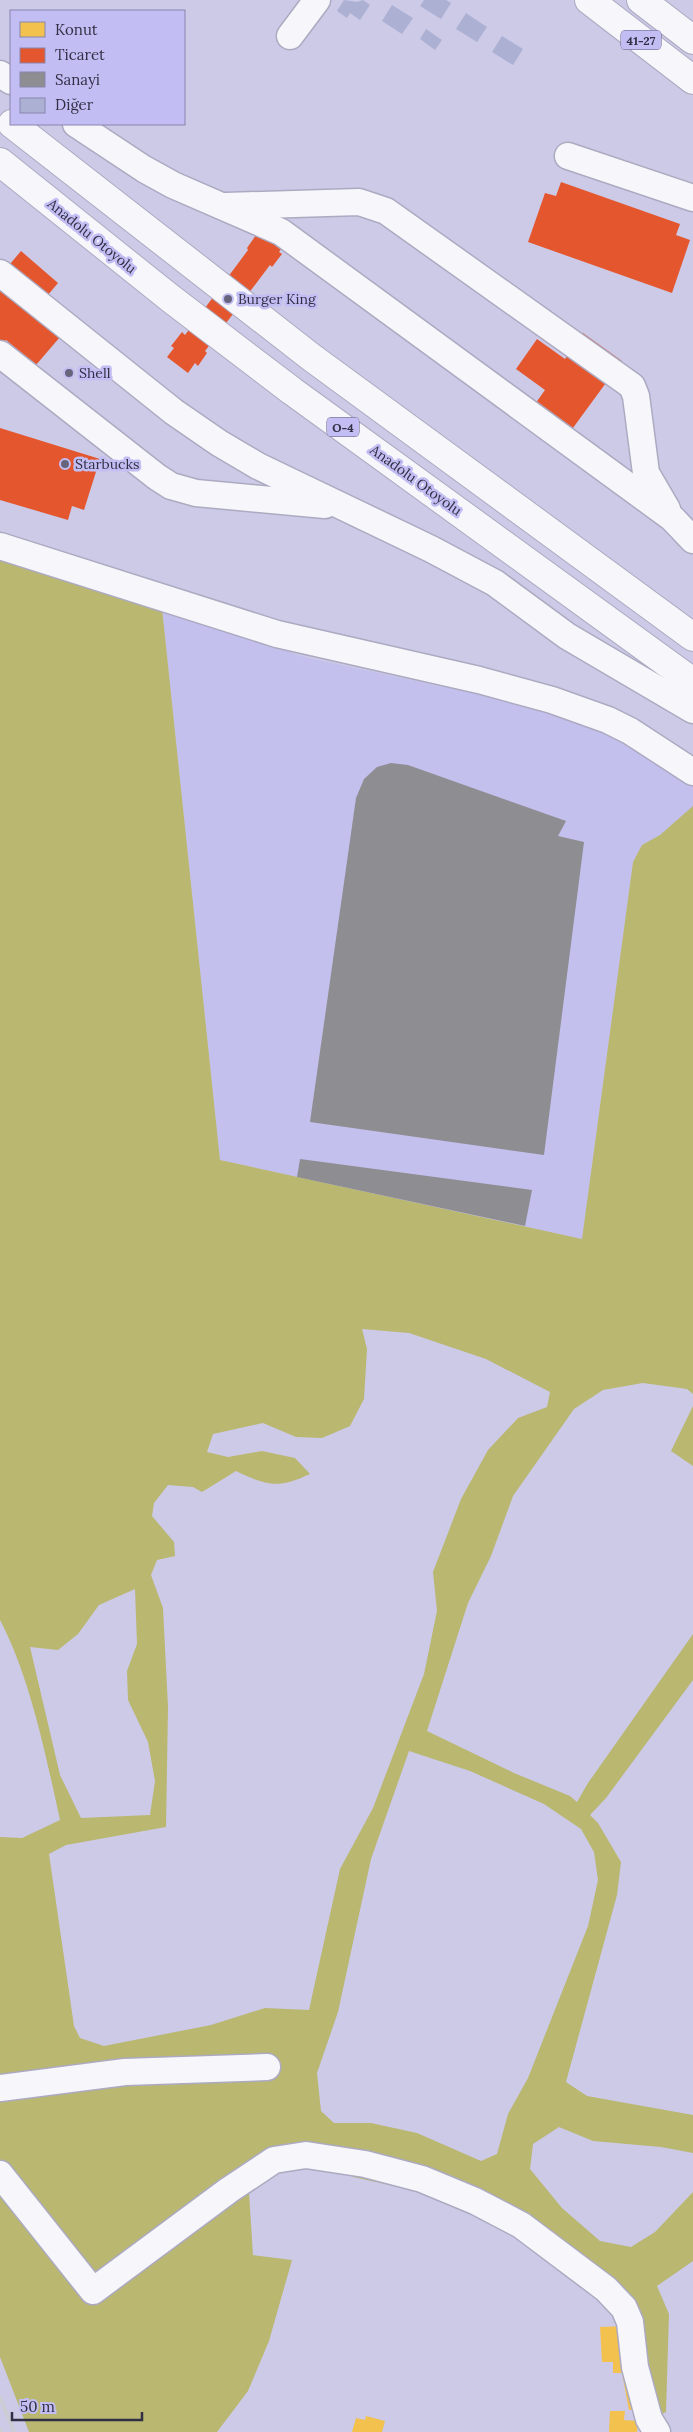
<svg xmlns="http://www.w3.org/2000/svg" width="693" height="2432" font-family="Lora,serif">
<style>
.built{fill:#c3c0ed}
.green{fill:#bab770;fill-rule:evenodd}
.homes{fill:#f2c14e}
.shops{fill:#e4572e}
.industry{fill:#8d8d92}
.building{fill:#acb1d3}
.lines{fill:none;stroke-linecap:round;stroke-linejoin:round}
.minor-casing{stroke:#acaac1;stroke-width:29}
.highway-casing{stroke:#acaac1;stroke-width:30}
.minor{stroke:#f7f7fb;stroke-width:26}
.highway{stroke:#f7f7fb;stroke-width:28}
.rail{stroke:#cdccd4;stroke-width:4}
.poi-dot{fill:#67657d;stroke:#c2bef3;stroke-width:2}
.labels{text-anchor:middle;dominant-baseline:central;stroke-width:5;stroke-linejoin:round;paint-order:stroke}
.shield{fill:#c2bef3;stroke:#5c5a78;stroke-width:1}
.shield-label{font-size:12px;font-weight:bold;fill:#312f44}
.street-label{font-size:14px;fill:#312f44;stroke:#c2bef3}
.poi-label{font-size:14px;fill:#312f44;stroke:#c2bef3;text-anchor:start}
</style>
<rect width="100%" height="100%" fill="#cccae7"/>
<!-- built -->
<path class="built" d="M162,608L304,657L527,705L610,730L693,783V806L660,835L642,845L633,862L582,1239L220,1160Z"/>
<!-- green -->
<g class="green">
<path d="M0,559L162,608L220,1160L582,1239L633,862L642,845L660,835L693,806V1394L687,1389L643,1383L603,1390L574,1409L513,1496L491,1556L468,1603L427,1731L514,1773L570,1796L577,1802L588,1783L693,1634V1680L606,1798L590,1815L598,1823L621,1862L617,1895L566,2082L587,2096L693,2115V2153L661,2147L593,2141L559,2127L533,2144L530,2169L562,2208L600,2241L631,2247L655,2232L693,2192V2261L657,2286L669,2314L666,2412L649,2419L630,2322L498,2223L422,2192L353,2177L341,2160L248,2177L253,2255L292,2260L269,2341L248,2391L217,2432H29L0,2357V1837L22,1838L60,1820C46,1756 30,1677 0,1620ZM362,1329L409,1333L486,1359L550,1392L547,1407L518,1418L488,1450L461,1499L433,1572L437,1611L424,1674L373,1808L340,1869L309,2010L265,2008L211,2025L104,2046L80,2038L74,2026L49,1854L66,1845L166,1827L168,1707L163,1608L151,1575L157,1560L175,1556L174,1542L152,1516L154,1503L168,1485L193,1487L202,1492L236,1471C267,1486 278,1489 310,1474L295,1458L262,1451L228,1457L207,1452L213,1434L263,1423L296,1437L322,1438L350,1426L364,1399L367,1349ZM135,1589L137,1644L127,1671L128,1700L148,1742L155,1781L150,1815L81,1818L60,1775L30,1647L58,1650L78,1634L99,1605ZM409,1751L470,1771L544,1804L581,1829L594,1852L598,1880L588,1926L528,2078L508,2114L497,2154L481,2161L417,2133L371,2123H334L321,2111L317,2073L338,2012L371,1859Z"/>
<path d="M693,1406V1466L671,1451Z"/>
</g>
<!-- homes -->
<g class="homes">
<path d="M627,2326L641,2409L629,2410L622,2373H613V2362H602L600,2327Z"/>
<path d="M610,2411H625L624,2420L638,2421L637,2432H609Z"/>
<path d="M366,2416L385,2421L382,2432H352L356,2418L365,2420Z"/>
</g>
<!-- shops -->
<g class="shops">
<path d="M561,182L680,224L676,235L690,240L672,293L528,242L545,193L556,196Z"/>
<path d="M264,230L284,245L279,252L282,254L272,267L270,265L205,351L207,353L198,366L195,363L188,373L167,357L174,348L171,346L182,332L185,335L248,250L247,248L256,235L258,237Z"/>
<path d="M21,251L58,283L32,314L60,337L36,365L6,340L0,347V276Z"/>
<path d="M583,333L622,361L559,447L523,421L545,390L516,369L537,339L565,359Z"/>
<path d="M0,428L100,459L84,510L72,506L68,520L0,500Z"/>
</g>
<!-- industry -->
<g class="industry">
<path d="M391,763L408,765L566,821L558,836L584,842L544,1155L310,1122L356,798L364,779L377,767Z"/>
<path d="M300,1159L532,1190L525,1226L297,1177Z"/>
</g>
<!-- building -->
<g class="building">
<path d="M344,0L357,2L363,0L370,5L360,20L350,13L347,18L337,11Z"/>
<path d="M424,0H446L451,3L441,19L420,6Z"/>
<path d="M392,5L413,18L402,34L382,21Z"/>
<path d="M466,13L487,27L477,42L456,29Z"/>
<path d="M426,29L442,40L435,50L420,39Z"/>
<path d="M502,36L523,49L513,65L492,52Z"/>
</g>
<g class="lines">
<defs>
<g id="minor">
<path d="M290,36L317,0"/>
<path d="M0,74L11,81"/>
<path d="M76,124L144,169L173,185L281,232L672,518L693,540"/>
<path d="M568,156L693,198"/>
<path d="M226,206L359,202L386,211L632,386L636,396L646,473L667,509"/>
<path d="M0,273L174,412L219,443L258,466L431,549L495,583L567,636L693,710"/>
<path d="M0,354L157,477L171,486L196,493L325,505"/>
<path d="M0,546L277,634L479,680L552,700L608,720L630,731L693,772"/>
<path d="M0,2088L125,2072L267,2067"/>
<path d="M0,2174L93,2291L229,2190L274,2160L306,2155L365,2164L422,2179L475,2201L521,2225L606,2289L624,2308L630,2322L635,2367L649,2419L657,2432"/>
</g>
<g id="highway">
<path d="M589,0L693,80"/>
<path d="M641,0L693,40"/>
<path d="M12,124L311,357L693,637"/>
<path d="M0,162L170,298L292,391L693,682"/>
</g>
</defs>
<!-- minor casing -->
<use href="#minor" class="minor-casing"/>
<!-- highway casing -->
<use href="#highway" class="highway-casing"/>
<!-- minor -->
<use href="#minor" class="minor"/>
<!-- highway -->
<use href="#highway" class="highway"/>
<!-- rail -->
<g class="rail">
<path d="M0,2397L14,2432"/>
<path d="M0,2429L1,2432"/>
</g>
</g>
<!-- markers -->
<g class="poi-dot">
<circle cx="228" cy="299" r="5"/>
<circle cx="69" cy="373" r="5"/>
<circle cx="65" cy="464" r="5"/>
</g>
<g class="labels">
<!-- shield labels -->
<g class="shield">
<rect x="621" y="30.5" width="40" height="19" rx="4"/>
<rect x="327" y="417.5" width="32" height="19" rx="4"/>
</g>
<g class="shield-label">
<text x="641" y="40">41-27</text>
<text x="343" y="427">O-4</text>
</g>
<!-- street labels -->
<g class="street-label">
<text transform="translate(92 236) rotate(39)">Anadolu Otoyolu</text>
<text transform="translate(416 480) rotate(36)">Anadolu Otoyolu</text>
</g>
<!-- poi labels -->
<g class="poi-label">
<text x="238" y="299">Burger King</text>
<text x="79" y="373">Shell</text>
<text x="75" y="464">Starbucks</text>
</g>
</g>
<!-- legend -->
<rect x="10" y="10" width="175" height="115" fill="#c2bef3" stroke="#8885ad"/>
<rect x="20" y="22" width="25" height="15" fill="#f2c14e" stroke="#8885ad"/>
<text x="55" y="35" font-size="15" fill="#312f44">Konut</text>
<rect x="20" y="48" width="25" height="15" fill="#e4572e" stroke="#8885ad"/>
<text x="55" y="60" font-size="15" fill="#312f44">Ticaret</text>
<rect x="20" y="72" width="25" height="15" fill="#8d8d92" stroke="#8885ad"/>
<text x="55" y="85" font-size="15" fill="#312f44">Sanayi</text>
<rect x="20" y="98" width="25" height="15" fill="#acb1d3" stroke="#8885ad"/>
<text x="55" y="110" font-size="15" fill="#312f44">Diğer</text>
<!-- scale -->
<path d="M12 2412v8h130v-8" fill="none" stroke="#312f44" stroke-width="2.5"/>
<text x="20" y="2412" font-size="15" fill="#312f44" stroke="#c2bef3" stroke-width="4" paint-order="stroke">50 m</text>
</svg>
